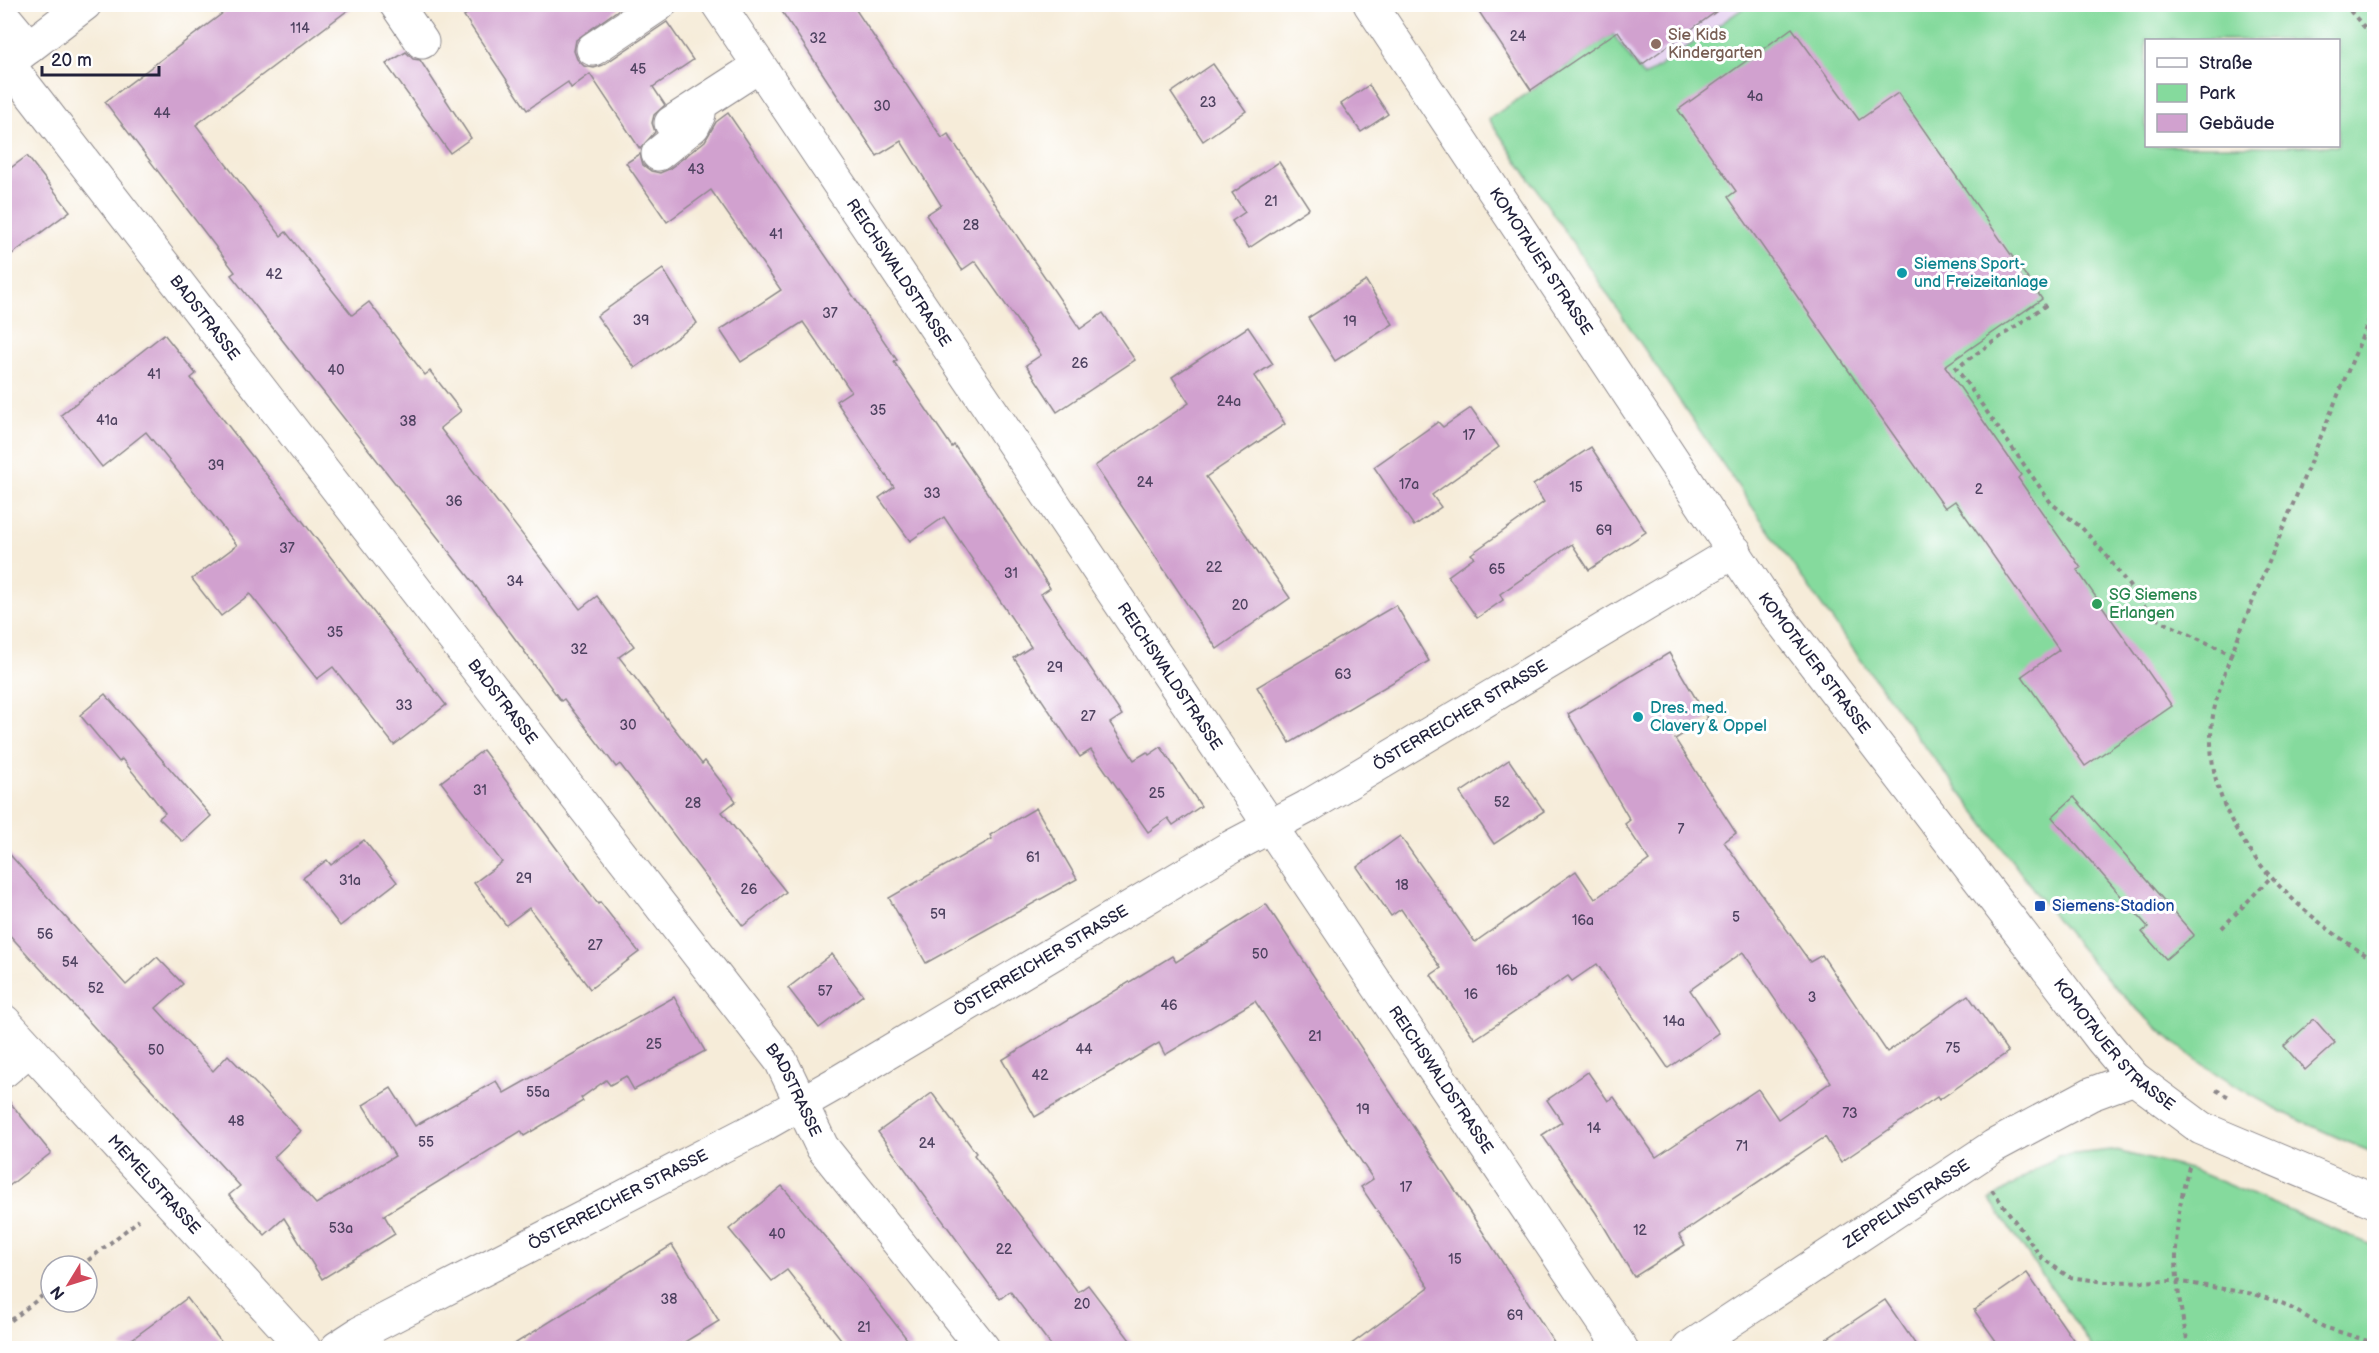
<svg xmlns="http://www.w3.org/2000/svg" width="2379" height="1353" font-family="'Balsamiq Sans',sans-serif">
<style>
.built{fill:#e6d3f0}
.green{fill:#85da9d;stroke:#547e6c;stroke-width:1.5;fill-rule:evenodd}
.building{fill:#d1a1cf}
.lines{fill:none;stroke-linecap:round;stroke-linejoin:round}
.minor-casing{stroke:#8c878a;stroke-width:35}
.path{stroke:#8c878a;stroke-width:4;stroke-dasharray:4.5 4.5;stroke-linecap:butt}
.minor{stroke:#fff;stroke-width:33}
.education-dot{fill:#8d6e63;stroke:#fff;stroke-width:2}
.culture-dot{fill:#0f9aa8;stroke:#fff;stroke-width:2}
.leisure-dot{fill:#2e9e5b;stroke:#fff;stroke-width:2}
.transit-dot{fill:#1a4fb4;stroke:#fff;stroke-width:2}
.labels{text-anchor:middle;dominant-baseline:central;stroke-width:6;stroke-linejoin:round;paint-order:stroke}
.number-label{font-size:14px;fill:#4e4260}
.education-label{font-size:16px;fill:#785e54;stroke:#fff;text-anchor:start}
.street-label{font-size:16px;fill:#22223b;stroke:#fff}
.culture-label{font-size:16px;fill:#0d838f;stroke:#fff;text-anchor:start}
.leisure-label{font-size:16px;fill:#27864d;stroke:#fff;text-anchor:start}
.transit-label{font-size:16px;fill:#164399;stroke:#fff;text-anchor:start}
</style>
<rect width="100%" height="100%" fill="#fff"/>
<filter id="ink" filterUnits="userSpaceOnUse"><feTurbulence type="fractalNoise" baseFrequency=".0167" numOctaves="2"/><feDisplacementMap in="SourceGraphic" scale="12" xChannelSelector="R" yChannelSelector="G"/><feConvolveMatrix kernelMatrix="1 2 1 2 8 2 1 2 1" color-interpolation-filters="sRGB"/></filter>
<filter id="wash" filterUnits="userSpaceOnUse"><feTurbulence type="fractalNoise" baseFrequency=".008" numOctaves="4" result="noise"/><feDisplacementMap in="SourceGraphic" scale="24" xChannelSelector="R" yChannelSelector="G"/><feGaussianBlur stdDeviation="1.35" result="paint"/><feColorMatrix in="noise" values="0 0 0 0 0 0 0 0 0 0 0 0 0 0 0 0 0 1.4 0 .05"/><feComposite in="paint" operator="in"/></filter>
<g filter="url(#wash)">
<rect width="100%" height="100%" fill="#f6ecd9"/>
<!-- built -->
<path class="built" d="M1521,5H1748L1643,77L1563,68Z"/>
<!-- green -->
<g class="green">
<path d="M1748,5H2374V1153C2304,1124 2234,1092 2175,1043C2091,975 2028,881 1963,796C1794,578 1644,347 1489,119L1613,34L1644,77ZM2146,40H2338V146H2146Z"/>
<path d="M2112,1150L2193,1170L2374,1246V1348H2093L1990,1200L2057,1156Z"/>
</g>
<g id="blocks">
<!-- building -->
<g class="building">
<path d="M235,4H356L196,125L281,236L286,232L352,315L369,302L425,375L430,371L461,411L440,428L580,609L597,596L634,646L619,657L702,764L705,761L736,801L722,812L786,892L743,926L620,764L616,767L564,699L561,701L473,582L231,275L235,272L105,102Z"/>
<path d="M480,4H626L576,40L574,51L577,59L584,66L594,68L603,65L667,22L693,60L653,87L665,105L654,115L652,123L655,132L640,149L590,74L571,88L568,82L527,110L464,16Z"/>
<path d="M777,4H852L942,138L948,134L1080,329L1103,313L1135,360L1057,412L1026,365L1041,355L975,261L962,270L926,215L941,205L901,141L877,156Z"/>
<path d="M1474,4H1727L1641,65L1618,31L1531,90Z"/>
<path d="M1792,28L1859,120L1898,93L2042,299L1945,366L2021,475L2018,478L2081,568L2077,570L2172,706L2085,766L2022,676L2059,650L1955,501L1945,508L1878,413L1728,197L1736,191L1678,110Z"/>
<path d="M406,52L413,59L420,60L471,138L450,153L386,64Z"/>
<path d="M1213,64L1246,111L1203,141L1171,93Z"/>
<path d="M1369,85L1388,114L1361,132L1341,104Z"/>
<path d="M728,113L897,360L894,362L952,447L954,445L984,488L1050,588L1041,594L1122,715L1110,723L1134,760L1147,752L1149,755L1161,747L1201,806L1173,825L1168,818L1148,832L1091,750L1080,757L1014,658L1031,647L944,517L910,541L879,498L894,487L836,401L851,391L803,322L741,362L720,330L781,290L711,190L667,222L626,163L640,154L643,165L651,171L660,173L669,169L705,141L716,122Z"/>
<path d="M27,156L70,211L4,260V173Z"/>
<path d="M1279,162L1309,208L1249,248L1232,221L1245,212L1232,193Z"/>
<path d="M663,269L697,323L635,368L597,316Z"/>
<path d="M1366,281L1393,324L1335,361L1308,318Z"/>
<path d="M1248,327L1273,364L1254,376L1285,424L1206,477L1290,598L1217,649L1095,466L1189,403L1172,377Z"/>
<path d="M164,334L196,374L191,378L446,705L394,745L333,667L317,679L250,594L221,616L192,579L237,545L146,432L102,467L61,415Z"/>
<path d="M1471,408L1499,447L1432,495L1441,507L1414,526L1374,467L1438,422L1443,427Z"/>
<path d="M1591,447L1646,532L1589,570L1572,544L1500,594L1503,600L1477,618L1448,576L1474,557L1471,554L1544,502L1533,485Z"/>
<path d="M1396,605L1429,661L1290,743L1257,687Z"/>
<path d="M1669,653L1708,719L1675,739L1736,833L1724,842L1810,962L1822,955L1887,1052L1968,995L2008,1052L1939,1100L1937,1097L1841,1162L1825,1137L1679,1235L1685,1245L1634,1277L1596,1213L1542,1135L1562,1122L1547,1100L1588,1072L1608,1101L1614,1097L1656,1157L1758,1089L1778,1119L1831,1082L1743,952L1690,990L1719,1033L1668,1068L1597,964L1572,981L1568,976L1475,1039L1431,975L1441,968L1401,909L1391,916L1357,867L1400,836L1475,942L1576,871L1595,899L1649,860L1625,824L1630,820L1568,714Z"/>
<path d="M105,694L211,816L183,842L159,818L165,813L144,786L122,759L119,762L80,715Z"/>
<path d="M483,750L598,904L600,902L639,952L590,989L529,908L506,925L474,883L502,862L441,782Z"/>
<path d="M1509,760L1544,811L1494,844L1460,793Z"/>
<path d="M2074,797L2194,935L2166,959L2142,932L2148,927L2052,817Z"/>
<path d="M1036,808L1077,879L926,963L889,898L992,839L990,835Z"/>
<path d="M364,840L397,882L340,926L303,878L327,860L331,865Z"/>
<path d="M4,848L126,985L157,957L183,984L156,1008L213,1071L228,1055L301,1131L274,1157L316,1204L395,1156L363,1105L391,1088L415,1126L496,1081L504,1093L674,997L705,1051L634,1090L626,1076L610,1085L606,1080L581,1098L583,1101L524,1136L521,1131L384,1215L395,1234L322,1279L284,1218L265,1235L229,1195L240,1186L4,929Z"/>
<path d="M1266,904L1473,1217L1558,1348H1346L1429,1287L1361,1187L1373,1179L1255,1001L1165,1055L1159,1043L1035,1117L1002,1060L1172,956L1176,962Z"/>
<path d="M832,954L863,995L819,1028L788,988Z"/>
<path d="M2314,1019L2335,1043L2305,1070L2284,1046Z"/>
<path d="M932,1093L976,1153L974,1155L1078,1292L1088,1285L1136,1348H1053L1010,1291L1000,1299L878,1132Z"/>
<path d="M4,1095L51,1153L4,1190Z"/>
<path d="M782,1186L858,1276L914,1348H848L787,1270L772,1281L729,1229Z"/>
<path d="M672,1245L719,1321L675,1348H508Z"/>
<path d="M2027,1273L2079,1348H2001L1974,1310Z"/>
<path d="M187,1298L226,1348H120L162,1317Z"/>
<path d="M1885,1300L1918,1348H1813Z"/>
</g>
</g>
</g>
<g filter="url(#ink)">
<use href="#blocks" fill-opacity="0" stroke="#8c878a" stroke-width="1.5"/>
<g class="lines">
<defs>
<g id="minor">
<path d="M396,4L422,42"/>
<path id="s1" d="M718,4L1621,1348"/>
<path id="s2" d="M1370,4L1765,599L2103,1041L2134,1078L2201,1128L2374,1201"/>
<path d="M4,17L29,47"/>
<path d="M593,49L660,4"/>
<path id="s3" d="M8,64L781,1061L822,1147L983,1348"/>
<path d="M4,66L85,4"/>
<path d="M671,123L759,66"/>
<path d="M658,154L693,126L699,114"/>
<path id="s4" d="M4,1021L304,1348"/>
<path d="M4,1071L30,1049"/>
<path id="s5" d="M337,1348L360,1333L763,1125L835,1084L1231,847L1307,807L1735,551"/>
<path id="s6" d="M1689,1348L1994,1146L2091,1094L2134,1078"/>
</g>
</defs>
<!-- minor casing -->
<use href="#minor" class="minor-casing"/>
<!-- path -->
<g class="path">
<path d="M2344,4L2374,38"/>
<path d="M2046,305L1956,368L2051,503L2082,528L2106,555L2148,611L2161,621L2231,654L2374,308"/>
<path d="M2231,654C2222,682 2211,709 2211,738C2210,836 2298,914 2374,960"/>
<path d="M2222,928L2270,878"/>
<path d="M2216,1090L2231,1098"/>
<path d="M1992,1190L2042,1258L2069,1277L2106,1282L2176,1281L2254,1294L2284,1304L2324,1327L2374,1343"/>
<path d="M81,1266L139,1220"/>
<path d="M4,1326L51,1289"/>
<path d="M2189,1348C2173,1280 2170,1232 2190,1163"/>
</g>
<!-- minor -->
<use href="#minor" class="minor"/>
</g>
</g>
<!-- markers -->
<circle class="education-dot" cx="1656" cy="44" r="6"/>
<g class="culture-dot">
<circle cx="1902" cy="273" r="6"/>
<circle cx="1638" cy="717" r="6"/>
</g>
<circle class="leisure-dot" cx="2097" cy="604" r="6"/>
<rect class="transit-dot" x="2034" y="900" width="12" height="12" rx="3"/>
<g class="labels">
<!-- number labels -->
<g class="number-label">
<text x="300" y="28">114</text>
<text x="1518" y="36">24</text>
<text x="818" y="38">32</text>
<text x="638" y="69">45</text>
<text x="1755" y="96">4a</text>
<text x="1208" y="102">23</text>
<text x="882" y="106">30</text>
<text x="162" y="113">44</text>
<text x="696" y="169">43</text>
<text x="1271" y="201">21</text>
<text x="971" y="225">28</text>
<text x="776" y="234">41</text>
<text x="274" y="274">42</text>
<text x="830" y="313">37</text>
<text x="641" y="320">39</text>
<text x="1350" y="321">19</text>
<text x="1080" y="363">26</text>
<text x="336" y="370">40</text>
<text x="154" y="374">41</text>
<text x="1229" y="401">24a</text>
<text x="878" y="410">35</text>
<text x="107" y="420">41a</text>
<text x="408" y="421">38</text>
<text x="1469" y="435">17</text>
<text x="216" y="465">39</text>
<text x="1145" y="482">24</text>
<text x="1409" y="484">17a</text>
<text x="1576" y="487">15</text>
<text x="1979" y="489">2</text>
<text x="932" y="493">33</text>
<text x="454" y="501">36</text>
<text x="1604" y="530">69</text>
<text x="287" y="548">37</text>
<text x="1214" y="567">22</text>
<text x="1497" y="569">65</text>
<text x="1011" y="573">31</text>
<text x="515" y="581">34</text>
<text x="1240" y="605">20</text>
<text x="335" y="632">35</text>
<text x="579" y="649">32</text>
<text x="1055" y="667">29</text>
<text x="1343" y="674">63</text>
<text x="404" y="705">33</text>
<text x="1088" y="716">27</text>
<text x="628" y="725">30</text>
<text x="480" y="790">31</text>
<text x="1157" y="793">25</text>
<text x="1502" y="802">52</text>
<text x="693" y="803">28</text>
<text x="1681" y="829">7</text>
<text x="1033" y="857">61</text>
<text x="524" y="878">29</text>
<text x="350" y="880">31a</text>
<text x="1402" y="885">18</text>
<text x="749" y="889">26</text>
<text x="938" y="914">59</text>
<text x="1736" y="917">5</text>
<text x="1583" y="920">16a</text>
<text x="45" y="934">56</text>
<text x="595" y="945">27</text>
<text x="1260" y="954">50</text>
<text x="70" y="962">54</text>
<text x="1507" y="970">16b</text>
<text x="96" y="988">52</text>
<text x="825" y="991">57</text>
<text x="1471" y="994">16</text>
<text x="1812" y="997">3</text>
<text x="1169" y="1005">46</text>
<text x="1674" y="1021">14a</text>
<text x="1315" y="1036">21</text>
<text x="654" y="1044">25</text>
<text x="1953" y="1048">75</text>
<text x="1084" y="1049">44</text>
<text x="156" y="1050">50</text>
<text x="1040" y="1075">42</text>
<text x="538" y="1092">55a</text>
<text x="1363" y="1109">19</text>
<text x="1850" y="1113">73</text>
<text x="236" y="1121">48</text>
<text x="1594" y="1128">14</text>
<text x="426" y="1142">55</text>
<text x="927" y="1143">24</text>
<text x="1742" y="1146">71</text>
<text x="1406" y="1187">17</text>
<text x="341" y="1228">53a</text>
<text x="1640" y="1230">12</text>
<text x="777" y="1234">40</text>
<text x="1004" y="1249">22</text>
<text x="1455" y="1259">15</text>
<text x="669" y="1299">38</text>
<text x="1082" y="1304">20</text>
<text x="1515" y="1315">69</text>
<text x="864" y="1327">21</text>
</g>
<!-- education labels -->
<g class="education-label">
<text x="1668" y="35">Sie Kids<tspan x="1668" dy="18">Kindergarten</tspan></text>
</g>
<!-- street labels -->
<g class="street-label">
<text stroke="none"><textPath href="#s2" startOffset="309">KOMOTAUER STRASSE</textPath></text>
<text stroke="none"><textPath href="#s1" startOffset="324">REICHSWALDSTRASSE</textPath></text>
<text stroke="none"><textPath href="#s3" startOffset="321">BADSTRASSE</textPath></text>
<text stroke="none"><textPath href="#s2" startOffset="795">KOMOTAUER STRASSE</textPath></text>
<text stroke="none"><textPath href="#s1" startOffset="810">REICHSWALDSTRASSE</textPath></text>
<text stroke="none"><textPath href="#s3" startOffset="807">BADSTRASSE</textPath></text>
<text stroke="none"><textPath href="#s5" startOffset="1290">ÖSTERREICHER STRASSE</textPath></text>
<text stroke="none"><textPath href="#s5" startOffset="804">ÖSTERREICHER STRASSE</textPath></text>
<text stroke="none"><textPath href="#s2" startOffset="1281">KOMOTAUER STRASSE</textPath></text>
<text stroke="none"><textPath href="#s1" startOffset="1296">REICHSWALDSTRASSE</textPath></text>
<text stroke="none"><textPath href="#s3" startOffset="1293">BADSTRASSE</textPath></text>
<text stroke="none"><textPath href="#s4" startOffset="222">MEMELSTRASSE</textPath></text>
<text stroke="none"><textPath href="#s5" startOffset="318">ÖSTERREICHER STRASSE</textPath></text>
<text stroke="none"><textPath href="#s6" startOffset="261">ZEPPELINSTRASSE</textPath></text>
</g>
<!-- culture labels -->
<g class="culture-label">
<text x="1914" y="264">Siemens Sport-<tspan x="1914" dy="18">und Freizeitanlage</tspan></text>
<text x="1650" y="708">Dres. med.<tspan x="1650" dy="18">Clavery &amp; Oppel</tspan></text>
</g>
<!-- leisure labels -->
<g class="leisure-label">
<text x="2109" y="595">SG Siemens<tspan x="2109" dy="18">Erlangen</tspan></text>
</g>
<!-- transit labels -->
<g class="transit-label">
<text x="2052" y="906">Siemens-Stadion</text>
</g>
</g>
<!-- margin -->
<rect width="2379" height="1353" fill="none" stroke="#fff" stroke-width="24"/>
<!-- legend -->
<rect x="2145" y="39" width="195" height="108" fill="#ffffff" stroke="#a7a7b1" stroke-width="1.5"/>
<rect x="2157" y="58" width="30" height="9" fill="#ffffff" stroke="#a7a7b1" stroke-width="1.5"/>
<text x="2199" y="69" font-size="18" fill="#22223b">Straße</text>
<rect x="2157" y="84" width="30" height="18" fill="#85da9d" stroke="#a7a7b1" stroke-width="1.5"/>
<text x="2199" y="99" font-size="18" fill="#22223b">Park</text>
<rect x="2157" y="114" width="30" height="18" fill="#d1a1cf" stroke="#a7a7b1" stroke-width="1.5"/>
<text x="2199" y="129" font-size="18" fill="#22223b">Gebäude</text>
<!-- north arrow -->
<g transform="translate(69 1284) rotate(232)"><circle r="28" fill="#ffffff" stroke="#a7a7b1" stroke-width="1.5"/>
<path d="M0-4.5L10 22L0 15L-10 22Z" fill="#d1495b"/>
<text y="-9" font-size="16" font-weight="bold" text-anchor="middle" fill="#22223b">N</text>
</g>
<!-- scale -->
<path d="M42 66v9h117v-9" fill="none" stroke="#22223b" stroke-width="3"/>
<text x="51" y="66" font-size="18" fill="#22223b" stroke="#ffffff" stroke-width="4.5" paint-order="stroke">20 m</text>
</svg>
